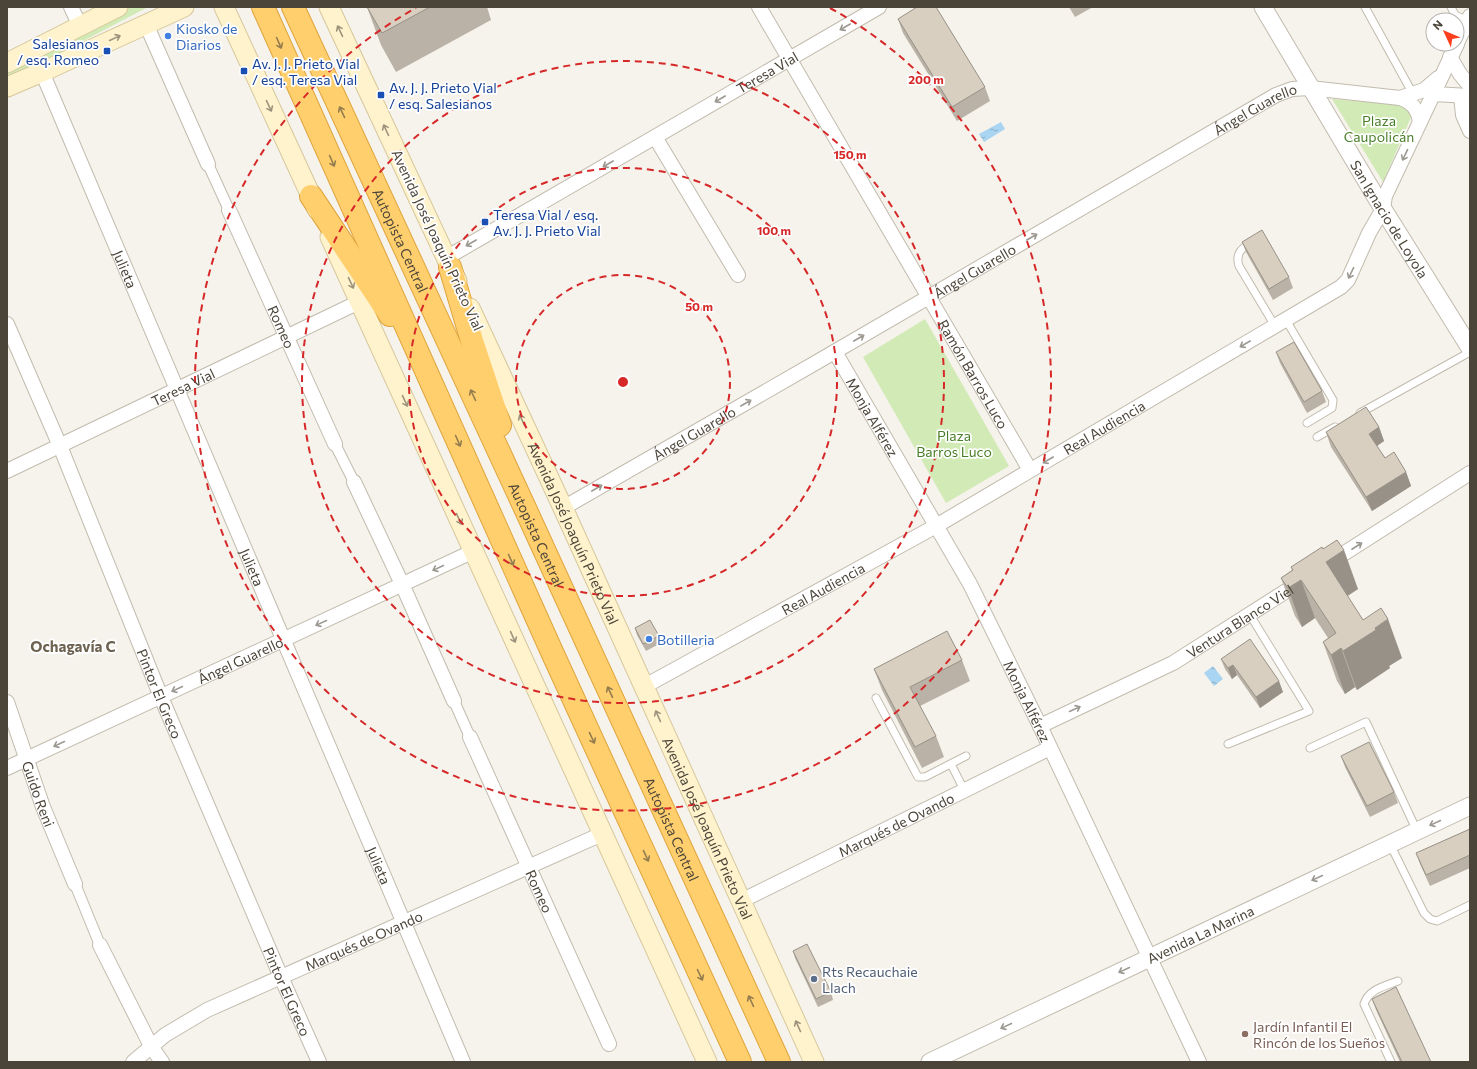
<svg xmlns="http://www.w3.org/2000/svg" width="1477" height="1069" font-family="Commissioner,sans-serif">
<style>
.green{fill:#d2eab5}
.water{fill:url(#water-ripples)}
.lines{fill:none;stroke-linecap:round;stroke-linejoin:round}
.service-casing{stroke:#c2bbae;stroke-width:9}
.pedestrian-casing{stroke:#c2bbae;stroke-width:12}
.minor-casing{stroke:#c2bbae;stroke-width:16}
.tertiary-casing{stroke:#c2bbae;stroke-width:19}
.secondary-casing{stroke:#d6c79b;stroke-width:21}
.motorway-casing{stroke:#e0a43c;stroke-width:24}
.service{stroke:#fff;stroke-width:7}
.pedestrian{stroke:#fff;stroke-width:10}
.minor{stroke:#fff;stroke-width:14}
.tertiary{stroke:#fff;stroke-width:17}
.secondary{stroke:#fff3cd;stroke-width:19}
.motorway{stroke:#ffcf6e;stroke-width:22}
.wall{fill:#bab2a6}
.shaded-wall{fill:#979187}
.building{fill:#d8cfc1;stroke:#979187}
.oneway{stroke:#9c9892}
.oneway2{stroke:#9c937c}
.oneway3{stroke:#937c4e}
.ring{fill:none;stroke:#d62828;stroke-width:2;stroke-dasharray:7 5}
.shop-dot{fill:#3f7fe0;stroke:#fff;stroke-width:1.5}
.transit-dot{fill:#1a4fb4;stroke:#fff;stroke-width:1.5}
.service-dot{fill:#5c6f8a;stroke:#fff;stroke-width:1.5}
.education-dot{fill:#8d6e63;stroke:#fff;stroke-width:1.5}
.labels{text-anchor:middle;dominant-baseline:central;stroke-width:3.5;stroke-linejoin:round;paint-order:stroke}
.shop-label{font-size:14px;fill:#366cbe;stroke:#fff;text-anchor:start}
.transit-label{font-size:14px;fill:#164399;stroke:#fff;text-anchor:start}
.street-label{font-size:14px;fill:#4b4439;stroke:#fff}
.park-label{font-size:14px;fill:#4a7f2a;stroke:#fff}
.service-label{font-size:14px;fill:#4e5e75;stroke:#fff;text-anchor:start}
.education-label{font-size:14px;fill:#785e54;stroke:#fff;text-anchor:start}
.neighbourhood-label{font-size:15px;font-weight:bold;fill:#6e6250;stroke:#fff}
.centre{fill:#d62828;stroke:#fff;stroke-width:2}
.ring-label{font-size:12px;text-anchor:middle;font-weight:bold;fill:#d62828;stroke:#fff;stroke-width:3.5;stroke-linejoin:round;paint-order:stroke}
</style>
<defs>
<pattern id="water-ripples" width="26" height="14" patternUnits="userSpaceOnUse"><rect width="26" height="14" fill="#a9d4f2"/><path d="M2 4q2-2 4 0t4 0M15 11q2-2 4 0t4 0" fill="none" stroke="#8caec5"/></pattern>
</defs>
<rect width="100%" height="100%" fill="#f6f3ec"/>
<!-- green -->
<g class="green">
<path d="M125,7H148L64,51L7,77V69Z"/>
<path d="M1332,99L1403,105L1412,115L1383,182Z"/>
<path d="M925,319L1009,466L946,503L863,357Z"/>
</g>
<!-- water -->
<g class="water">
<path d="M1001,122L1005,129L984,142L979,134Z"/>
<path d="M1213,666L1223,679L1214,686L1204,673Z"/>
</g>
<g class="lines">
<defs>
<g id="service">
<path d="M1365,7L1413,94"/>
<path d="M1451,7L1455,15L1468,21"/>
<path d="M1252,242C1242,248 1235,253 1239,266L1275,326"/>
<path d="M1286,320L1333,400L1332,408L1307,423"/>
<path d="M1360,413L1470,352"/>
<path d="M1317,437L1335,427"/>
<path d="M876,698L918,777H925L966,756"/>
<path d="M1228,744L1309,711L1250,615"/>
<path d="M1310,748L1366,722L1417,831"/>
<path d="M951,764L964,790"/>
<path d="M1390,844L1424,913L1430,919L1437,921L1470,905"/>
<path d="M1391,1062L1364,1004C1369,989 1385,986 1398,981"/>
</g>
<g id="pedestrian">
<path d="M208,164L229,210"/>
<path d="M335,444L354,482"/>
<path d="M454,701L470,737"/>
<path d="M75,884L100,945"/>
</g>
<g id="minor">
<path d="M71,7L80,26"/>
<path id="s1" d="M759,7L1030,470"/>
<path d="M146,24L208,164"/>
<path d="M1457,43L1470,16"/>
<path d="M1450,57L1460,74L1470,86"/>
<path id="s2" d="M42,72L463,1062"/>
<path d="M1433,94L1470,96"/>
<path d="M1461,96L1463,115L1470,131"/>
<path d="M1400,98L1424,90L1438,78"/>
<path d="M655,137L738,275"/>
<path id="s3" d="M229,210L335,444"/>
<path id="s4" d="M446,258L879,7"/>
<path id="s5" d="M7,324L60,446L161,697L281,977L319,1062"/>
<path id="s6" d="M835,352L970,584L1040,726L1199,1062"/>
<path id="s7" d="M7,471L359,302"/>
<path d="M354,482L402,584L454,701"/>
<path id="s8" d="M563,508L817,362L1276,95L1292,89L1310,88L1400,98C1412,102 1418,109 1420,122"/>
<path d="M1329,563L1470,473"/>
<path id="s9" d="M645,686L936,526L1341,287L1348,280L1369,233L1383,209L1385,196L1457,44"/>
<path id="s10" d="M7,702L43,807L75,884"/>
<path id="s11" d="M1040,726L1173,663L1302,581"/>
<path id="s12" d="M470,737L609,1044"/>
<path id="s13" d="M7,768L474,551"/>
<path id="s14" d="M741,901L1050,748"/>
<path d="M100,945L151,1046L162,1062"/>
<path id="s15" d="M133,1062L165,1035L207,1010L602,834"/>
</g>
<g id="tertiary">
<path id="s16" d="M1263,7L1383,209L1470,348"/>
<path id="s17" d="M930,1062L1470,806"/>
</g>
<g id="secondary">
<path d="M224,7L317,209"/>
<path d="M329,7L457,281"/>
<path d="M7,63L118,7"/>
<path d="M7,87L42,72L184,7"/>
<path d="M330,237L707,1062"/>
<path id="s18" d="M470,308L563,508L814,1062"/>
</g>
<g id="motorway">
<path d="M263,7L552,652L740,1062"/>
<path id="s19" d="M293,7L524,506L779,1062"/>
<path d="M311,196L390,315"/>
<path d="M450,267L472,341L500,425"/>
</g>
</defs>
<!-- service casing -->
<use href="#service" class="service-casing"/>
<!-- pedestrian casing -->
<use href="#pedestrian" class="pedestrian-casing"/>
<!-- minor casing -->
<use href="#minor" class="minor-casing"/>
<!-- tertiary casing -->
<use href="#tertiary" class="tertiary-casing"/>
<!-- secondary casing -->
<use href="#secondary" class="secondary-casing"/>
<!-- motorway casing -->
<use href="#motorway" class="motorway-casing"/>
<!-- service -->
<use href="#service" class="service"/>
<!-- pedestrian -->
<use href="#pedestrian" class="pedestrian"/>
<!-- minor -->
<use href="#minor" class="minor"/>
<!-- tertiary -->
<use href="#tertiary" class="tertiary"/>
<!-- secondary -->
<use href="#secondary" class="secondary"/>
<!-- motorway -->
<use href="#motorway" class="motorway"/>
</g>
<!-- wall -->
<g class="wall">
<path d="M367,7H487L491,20L396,72L381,45Z"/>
<path d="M1069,7H1093L1075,17Z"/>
<path d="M898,19L985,87L990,101L957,121L903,33Z"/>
<path d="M1242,242L1289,277L1293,288L1273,300L1246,252Z"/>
<path d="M1276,352L1322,391L1326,402L1307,413L1280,363Z"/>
<path d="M1379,427L1384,441L1377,446L1385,458L1406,472L1411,486L1372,511L1331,447L1326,432Z"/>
<path d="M1323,549L1358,589L1347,596L1363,620L1402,658L1389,666L1390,668L1357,690L1355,687L1345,694L1337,681L1323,642L1328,638L1315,618L1302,627L1295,616L1281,578L1292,570L1291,567Z"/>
<path d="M635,628L659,636L661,643L646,651L637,635Z"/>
<path d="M1221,659L1283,692L1260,708L1237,675L1232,679L1225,669Z"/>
<path d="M962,660L970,681L920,706L936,736L944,757L922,768L882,690L874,669Z"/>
<path d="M1341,756L1394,792L1398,803L1370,817L1345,767Z"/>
<path d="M1470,829V868L1430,886L1420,864L1416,853Z"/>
<path d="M793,951L831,992L833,1000L818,1007L795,958Z"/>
<path d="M1372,999L1431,1062H1400L1376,1010Z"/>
</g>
<!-- shaded-wall -->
<g class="shaded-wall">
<path d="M1379,427L1384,441L1374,448L1369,434Z"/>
<path d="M1406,472L1411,486L1372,511L1366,497Z"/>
<path d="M1344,550L1358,589L1340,601L1326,562Z"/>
<path d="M1301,580L1315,618L1302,627L1288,588Z"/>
<path d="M1388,619L1402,658L1389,666L1390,668L1357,690L1343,651L1375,628Z"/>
<path d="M1341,648L1355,687L1345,694L1331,655Z"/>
<path d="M1233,665L1237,675L1232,679L1228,668Z"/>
<path d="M1279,681L1283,692L1260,708L1256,697Z"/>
</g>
<!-- building -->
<g class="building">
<path d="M367,7H430L382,33Z"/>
<path d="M917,7H936L985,87L952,107L898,19Z"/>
<path d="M1262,230L1289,277L1269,289L1242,242Z"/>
<path d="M1294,342L1322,391L1304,402L1276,352Z"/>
<path d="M1366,407L1379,427L1369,434L1385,458L1394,452L1406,472L1366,497L1326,432Z"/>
<path d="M1337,540L1344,550L1326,562L1363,620L1381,608L1388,619L1375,628L1376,630L1343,651L1341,648L1331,655L1323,642L1336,633L1301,580L1288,588L1281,578L1293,570L1291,567L1322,547L1323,549Z"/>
<path d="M650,620L659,636L643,644L635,628Z"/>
<path d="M947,631L962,660L910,687L936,736L915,747L874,669Z"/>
<path d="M1250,639L1279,681L1256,697L1233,665L1228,668L1221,659Z"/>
<path d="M1369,742L1394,792L1367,806L1341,756Z"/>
<path d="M1470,829V855L1426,875L1416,853Z"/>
<path d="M807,944L831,992L816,999L793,951Z"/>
<path d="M1396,987L1431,1062H1402L1372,999Z"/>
</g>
<!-- one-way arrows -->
<defs><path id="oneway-shaft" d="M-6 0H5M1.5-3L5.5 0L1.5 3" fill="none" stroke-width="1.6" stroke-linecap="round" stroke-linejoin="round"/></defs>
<g class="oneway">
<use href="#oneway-shaft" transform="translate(845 27) rotate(150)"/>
<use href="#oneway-shaft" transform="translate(720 99) rotate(150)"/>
<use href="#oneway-shaft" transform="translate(1405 155) rotate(115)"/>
<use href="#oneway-shaft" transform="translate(608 164) rotate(150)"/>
<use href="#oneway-shaft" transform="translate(1032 237) rotate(-30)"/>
<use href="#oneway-shaft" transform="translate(471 243) rotate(150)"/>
<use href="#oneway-shaft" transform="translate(1351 273) rotate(116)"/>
<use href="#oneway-shaft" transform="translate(859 338) rotate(-30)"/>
<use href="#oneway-shaft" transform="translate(1245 344) rotate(150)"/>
<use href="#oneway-shaft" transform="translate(746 403) rotate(-30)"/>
<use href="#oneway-shaft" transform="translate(1048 460) rotate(150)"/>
<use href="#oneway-shaft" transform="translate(597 488) rotate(-30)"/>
<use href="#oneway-shaft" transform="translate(1357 546) rotate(-33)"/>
<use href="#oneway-shaft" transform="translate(438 568) rotate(155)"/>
<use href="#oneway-shaft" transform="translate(321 623) rotate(155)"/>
<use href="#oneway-shaft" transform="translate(177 689) rotate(155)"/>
<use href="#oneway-shaft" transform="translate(1075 709) rotate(-25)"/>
<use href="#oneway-shaft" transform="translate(59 744) rotate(155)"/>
<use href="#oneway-shaft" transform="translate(1435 823) rotate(155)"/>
<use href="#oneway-shaft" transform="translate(1317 878) rotate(155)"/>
<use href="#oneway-shaft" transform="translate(1124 970) rotate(155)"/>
<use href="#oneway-shaft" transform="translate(1006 1026) rotate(155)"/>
</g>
<g class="oneway2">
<use href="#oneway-shaft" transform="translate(340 31) rotate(-115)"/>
<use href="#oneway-shaft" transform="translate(115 38) rotate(-25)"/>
<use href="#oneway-shaft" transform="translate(269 106) rotate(65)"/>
<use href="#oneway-shaft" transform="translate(386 130) rotate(-115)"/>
<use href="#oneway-shaft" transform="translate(351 283) rotate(65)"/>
<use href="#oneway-shaft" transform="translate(405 401) rotate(65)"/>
<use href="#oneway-shaft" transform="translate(522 420) rotate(-115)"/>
<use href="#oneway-shaft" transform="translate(459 519) rotate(65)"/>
<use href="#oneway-shaft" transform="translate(513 637) rotate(66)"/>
<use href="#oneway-shaft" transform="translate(658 716) rotate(-114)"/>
<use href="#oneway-shaft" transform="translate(798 1026) rotate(-114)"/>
</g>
<g class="oneway3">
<use href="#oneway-shaft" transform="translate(279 43) rotate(66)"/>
<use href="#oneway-shaft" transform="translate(342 112) rotate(-115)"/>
<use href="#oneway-shaft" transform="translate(332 161) rotate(66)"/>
<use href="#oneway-shaft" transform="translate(473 395) rotate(-115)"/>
<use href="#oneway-shaft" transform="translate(458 441) rotate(66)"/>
<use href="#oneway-shaft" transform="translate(511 560) rotate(66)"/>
<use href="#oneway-shaft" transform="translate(610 692) rotate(-115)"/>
<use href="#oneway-shaft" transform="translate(592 738) rotate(65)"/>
<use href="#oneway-shaft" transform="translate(646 856) rotate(65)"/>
<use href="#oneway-shaft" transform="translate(700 975) rotate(65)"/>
<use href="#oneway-shaft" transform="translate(751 1001) rotate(-115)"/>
</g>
<!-- distance rings -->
<g class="ring">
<circle cx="623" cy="382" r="107"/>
<circle cx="623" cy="382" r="214"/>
<circle cx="623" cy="382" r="321"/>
<path d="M830 8A428 428 0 1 1 416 8"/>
</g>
<!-- markers -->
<g class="shop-dot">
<circle cx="168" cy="36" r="4"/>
<circle cx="649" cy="639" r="4"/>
</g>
<g class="transit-dot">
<rect x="103" y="47" width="8" height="8" rx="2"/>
<rect x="240" y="67" width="8" height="8" rx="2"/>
<rect x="377" y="91" width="8" height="8" rx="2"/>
<rect x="481" y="218" width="8" height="8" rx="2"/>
</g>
<circle class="service-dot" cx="814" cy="979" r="4"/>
<circle class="education-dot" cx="1245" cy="1034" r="4"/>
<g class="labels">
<!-- shop labels -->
<g class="shop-label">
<text x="176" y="28">Kiosko de<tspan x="176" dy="16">Diarios</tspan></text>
<text x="657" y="639">Botilleria</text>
</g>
<!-- transit labels -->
<g class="transit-label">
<text x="99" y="43" text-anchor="end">Salesianos<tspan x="99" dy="16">/ esq. Romeo</tspan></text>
<text x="252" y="63">Av. J. J. Prieto Vial<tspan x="252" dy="16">/ esq. Teresa Vial</tspan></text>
<text x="389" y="87">Av. J. J. Prieto Vial<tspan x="389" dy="16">/ esq. Salesianos</tspan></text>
<text x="493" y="214">Teresa Vial / esq.<tspan x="493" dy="16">Av. J. J. Prieto Vial</tspan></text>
</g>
<!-- street labels -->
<g class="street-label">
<text stroke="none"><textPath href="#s4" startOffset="371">Teresa Vial</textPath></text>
<text stroke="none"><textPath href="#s8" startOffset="799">Ángel Guarello</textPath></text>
<text stroke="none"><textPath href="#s16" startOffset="247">San Ignacio de Loyola</textPath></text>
<text stroke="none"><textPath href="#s19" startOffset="257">Autopista Central</textPath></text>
<text transform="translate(438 240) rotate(65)">Avenida José Joaquín Prieto Vial</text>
<text stroke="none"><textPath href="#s2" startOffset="214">Julieta</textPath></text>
<text stroke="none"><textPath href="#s8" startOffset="475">Ángel Guarello</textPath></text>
<text stroke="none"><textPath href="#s3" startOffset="128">Romeo</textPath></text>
<text stroke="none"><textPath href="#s1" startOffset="425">Ramón Barros Luco</textPath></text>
<text stroke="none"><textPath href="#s7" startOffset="195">Teresa Vial</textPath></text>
<text stroke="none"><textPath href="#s6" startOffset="75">Monja Alférez</textPath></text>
<text stroke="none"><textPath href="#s9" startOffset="527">Real Audiencia</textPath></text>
<text stroke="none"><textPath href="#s8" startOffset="151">Ángel Guarello</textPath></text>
<text stroke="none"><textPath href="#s18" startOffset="248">Avenida José Joaquín Prieto Vial</textPath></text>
<text stroke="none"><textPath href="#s19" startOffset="581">Autopista Central</textPath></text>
<text stroke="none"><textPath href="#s2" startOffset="538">Julieta</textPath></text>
<text stroke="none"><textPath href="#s9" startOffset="203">Real Audiencia</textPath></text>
<text stroke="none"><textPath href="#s11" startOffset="226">Ventura Blanco Viel</textPath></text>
<text stroke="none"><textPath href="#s13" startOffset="257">Ángel Guarello</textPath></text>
<text stroke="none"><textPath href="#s5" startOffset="400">Pintor El Greco</textPath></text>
<text stroke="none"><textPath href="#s6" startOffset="399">Monja Alférez</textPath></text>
<text stroke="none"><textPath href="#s10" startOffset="97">Guido Reni</textPath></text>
<text stroke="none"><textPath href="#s14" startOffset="173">Marqués de Ovando</textPath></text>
<text stroke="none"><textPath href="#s18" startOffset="572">Avenida José Joaquín Prieto Vial</textPath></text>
<text stroke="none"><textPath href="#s19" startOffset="905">Autopista Central</textPath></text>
<text stroke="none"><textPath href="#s2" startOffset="862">Julieta</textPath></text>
<text stroke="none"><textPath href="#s12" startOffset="169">Romeo</textPath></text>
<text stroke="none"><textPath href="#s17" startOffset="299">Avenida La Marina</textPath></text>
<text stroke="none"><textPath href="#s15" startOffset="262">Marqués de Ovando</textPath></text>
<text stroke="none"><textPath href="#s5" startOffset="724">Pintor El Greco</textPath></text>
</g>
<!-- park labels -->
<g class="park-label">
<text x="1379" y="120">Plaza<tspan x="1379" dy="16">Caupolicán</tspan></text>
<text x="954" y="435">Plaza<tspan x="954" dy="16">Barros Luco</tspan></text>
</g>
<!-- service labels -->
<g class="service-label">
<text x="822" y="971">Rts Recauchaie<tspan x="822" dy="16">Llach</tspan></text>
</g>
<!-- education labels -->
<g class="education-label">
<text x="1253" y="1026">Jardín Infantil El<tspan x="1253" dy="16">Rincón de los Sueños</tspan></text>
</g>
<!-- neighbourhood labels -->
<g class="neighbourhood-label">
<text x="73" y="646">Ochagavía C</text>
</g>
</g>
<circle cx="623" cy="382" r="6" class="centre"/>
<g class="ring-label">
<text x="926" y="84">200 m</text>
<text x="850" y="159">150 m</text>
<text x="774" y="235">100 m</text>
<text x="699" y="311">50 m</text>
</g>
<!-- border -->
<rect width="1477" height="1069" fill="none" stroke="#4b4439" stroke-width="16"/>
<!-- north arrow -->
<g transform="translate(1445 32) rotate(314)"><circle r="19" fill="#ffffff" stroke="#b7b4b0"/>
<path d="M0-3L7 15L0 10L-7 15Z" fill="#fc3f1d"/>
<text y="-6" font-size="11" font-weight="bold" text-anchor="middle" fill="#4b4439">N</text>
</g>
</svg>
